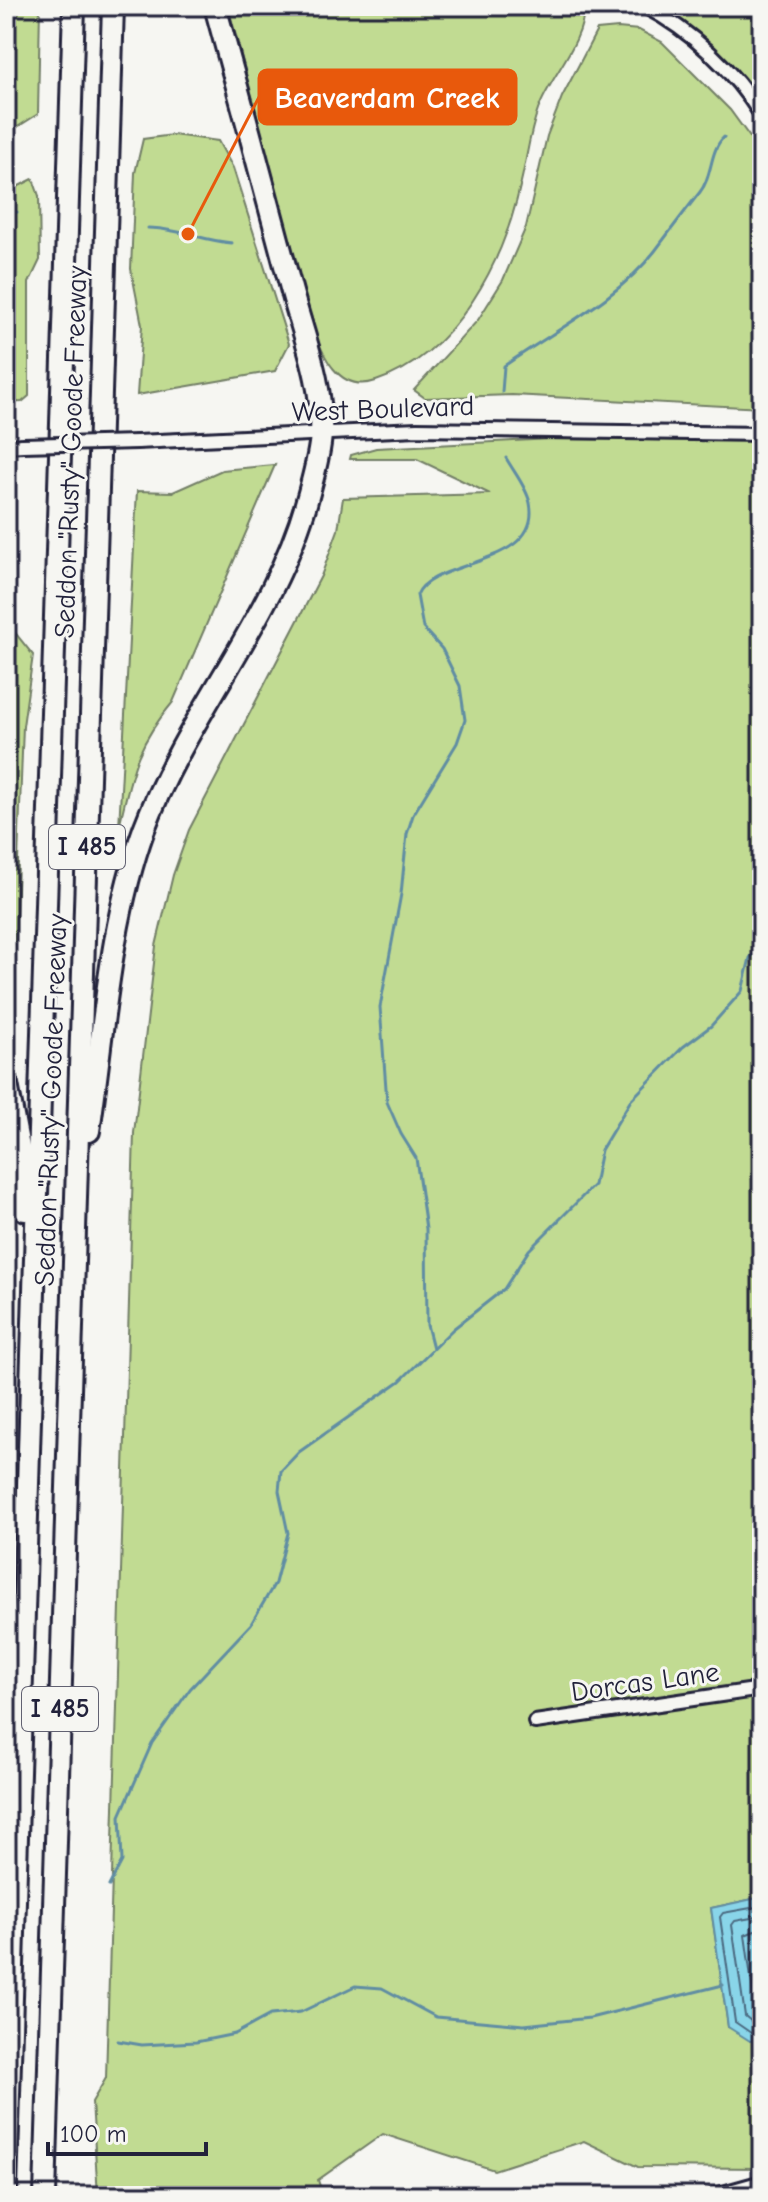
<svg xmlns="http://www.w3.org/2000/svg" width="768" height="2202" font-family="'Comic Neue',sans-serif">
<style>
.green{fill:#c1db92;stroke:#727e66;stroke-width:2}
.water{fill:#89d5e9;stroke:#608da3;stroke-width:2}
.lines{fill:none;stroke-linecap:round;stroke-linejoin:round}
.shore{stroke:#4b6a81;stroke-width:2}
.stream{stroke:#608da3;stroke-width:3}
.minor-casing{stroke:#22223b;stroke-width:18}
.highway-casing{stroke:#22223b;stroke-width:26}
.minor{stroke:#f6f6f2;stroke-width:12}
.highway{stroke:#f6f6f2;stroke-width:20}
.minor-bridge-casing{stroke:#22223b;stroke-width:18;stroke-linecap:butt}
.minor-bridge{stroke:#f6f6f2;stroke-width:12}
.labels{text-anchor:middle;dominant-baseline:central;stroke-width:6;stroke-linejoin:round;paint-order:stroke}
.shield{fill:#f6f6f2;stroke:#626272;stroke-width:2}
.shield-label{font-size:26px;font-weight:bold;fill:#22223b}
.street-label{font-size:28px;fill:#22223b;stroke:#f6f6f2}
.leader{fill:none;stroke:#e8590c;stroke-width:3}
.callout-dot{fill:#e8590c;stroke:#f6f6f2;stroke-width:3}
.callout{fill:#e8590c;stroke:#e8590c;stroke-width:3}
.callout-label{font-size:30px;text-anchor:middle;font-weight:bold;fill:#fff}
</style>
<rect width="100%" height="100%" fill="#f6f6f2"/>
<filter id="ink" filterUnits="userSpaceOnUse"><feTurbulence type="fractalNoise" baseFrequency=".0125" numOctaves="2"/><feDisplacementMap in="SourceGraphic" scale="16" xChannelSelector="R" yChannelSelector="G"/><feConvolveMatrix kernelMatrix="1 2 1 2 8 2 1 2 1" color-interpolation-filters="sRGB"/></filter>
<g filter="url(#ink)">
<!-- green -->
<g class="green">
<path d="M10,6H40L38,114L8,133L7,192L33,179L39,196L40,260L29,283V396L22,402L6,403V15Z"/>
<path d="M228,6H584C585,42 550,76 538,110C529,134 527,158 521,182C504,261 457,354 376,381C338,394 322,354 312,325Z"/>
<path d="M662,6H762V101L719,51Z"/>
<path d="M618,28L639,30L662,42L730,110L762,154V408L512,395L425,398L414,390L478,320L503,280L526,227L547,136L562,97L597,30Z"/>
<path d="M173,135L218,141L233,168L289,344L275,371L137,395L142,325L131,269L135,173L143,139Z"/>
<path d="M552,439L762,440V1897L711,1908L728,2027L762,2039V2168L638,2167L584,2141L494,2170L383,2134L318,2180L323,2196H98L92,2102L106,2078L134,1133L156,946L173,875L189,830L321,576L338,530L343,498L490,494L417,459H350L351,455L376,448Z"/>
<path d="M275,465L173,702C135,747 132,772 119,827L137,491L173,492L222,470Z"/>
<path d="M13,475L12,629L33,655L23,726L13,997L6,992V477Z"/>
</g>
<!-- water -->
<path class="water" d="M762,1897V2039L750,2041L728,2027L711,1908Z"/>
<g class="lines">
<!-- shore -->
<g class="shore">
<path d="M762,1906L723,1913L720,1917L735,2022L751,2033L762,2032"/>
<path d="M762,1916L735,1921L732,1925L745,2016L752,2022H762"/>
<path d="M762,1928L745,1935L755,2006L762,2009"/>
</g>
<!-- stream -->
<g class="stream">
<path d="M6,212H17"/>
<path d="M148,228C177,228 203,241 232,243"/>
<path d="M502,392L504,366C555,330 617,300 655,251C670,231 685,211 700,192C713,176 709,151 724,137"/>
<path d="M433,1348L427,1325L426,1229L416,1158L401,1134L387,1102L380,1007L401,894L407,834L413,815L457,743L465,720L460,686L442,649L423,628L417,595C430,559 543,567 530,503C527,488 514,472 506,458"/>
<path d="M109,1886L122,1861L120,1816L152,1743L190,1689L251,1624L275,1583L288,1533L279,1491L281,1471L299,1452L400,1381L453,1329L504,1289L529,1250L594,1185L601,1150L631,1100L683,1047L711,1026L742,991L750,958L762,945"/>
<path d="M118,2041L142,2045L196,2042L235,2034L270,2015L301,2012L355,1986L382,1988L436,2017L524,2025L590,2018L723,1985"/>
</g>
<defs>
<g id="minor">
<path d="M644,6C692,31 733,70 762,116"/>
<path d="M137,442L417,429L762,434"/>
<path d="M6,446L23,445"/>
<path d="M535,1722L762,1689"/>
<path d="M712,2196L762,2182"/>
</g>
<g id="highway">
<path d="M6,1079L23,1169L25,1210"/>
<path d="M89,1131C104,1030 109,926 144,829C188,711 277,616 309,493C314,474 320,453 321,434C324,387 304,337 292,292C267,197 241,101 215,6"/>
<path d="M6,2190L74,6"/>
<path d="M45,2196L113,6"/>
</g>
</defs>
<!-- minor casing -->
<use href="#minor" class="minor-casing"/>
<!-- highway casing -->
<use href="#highway" class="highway-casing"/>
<!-- minor -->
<use href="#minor" class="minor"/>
<!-- highway -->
<use href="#highway" class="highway"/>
<defs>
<path id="minor-bridge" d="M23,445L137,442"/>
</defs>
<!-- minor-bridge casing -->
<use href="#minor-bridge" class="minor-bridge-casing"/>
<!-- minor-bridge -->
<use href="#minor-bridge" class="minor-bridge"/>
</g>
</g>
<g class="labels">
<!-- shield labels -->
<g class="shield">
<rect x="49" y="825" width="76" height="44" rx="6"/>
<rect x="22" y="1687" width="76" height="44" rx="6"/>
</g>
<g class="shield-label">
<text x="87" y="847">I 485</text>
<text x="60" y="1709">I 485</text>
</g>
<!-- street labels -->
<g class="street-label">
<text transform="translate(383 409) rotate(-2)">West Boulevard</text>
<text transform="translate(71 452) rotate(-88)">Seddon "Rusty" Goode Freeway</text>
<text transform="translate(51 1100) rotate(-88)">Seddon "Rusty" Goode Freeway</text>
<text transform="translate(645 1682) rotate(-8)">Dorcas Lane</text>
</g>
</g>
<!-- callouts -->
<path class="leader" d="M188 234L259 97"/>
<circle class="callout-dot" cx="188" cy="234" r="8"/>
<rect class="callout" x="259" y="70" width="257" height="54" rx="8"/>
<g class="callout-label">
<text x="387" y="108">Beaverdam Creek</text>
</g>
<!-- margin -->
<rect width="768" height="2202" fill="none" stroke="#f6f6f2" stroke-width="32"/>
<rect x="16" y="16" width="736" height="2170" fill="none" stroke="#22223b" stroke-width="3" filter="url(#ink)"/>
<!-- scale -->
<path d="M48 2142v12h158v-12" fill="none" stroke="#22223b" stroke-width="4"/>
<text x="60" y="2142" font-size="24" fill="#22223b" stroke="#f6f6f2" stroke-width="6" paint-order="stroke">100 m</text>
</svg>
